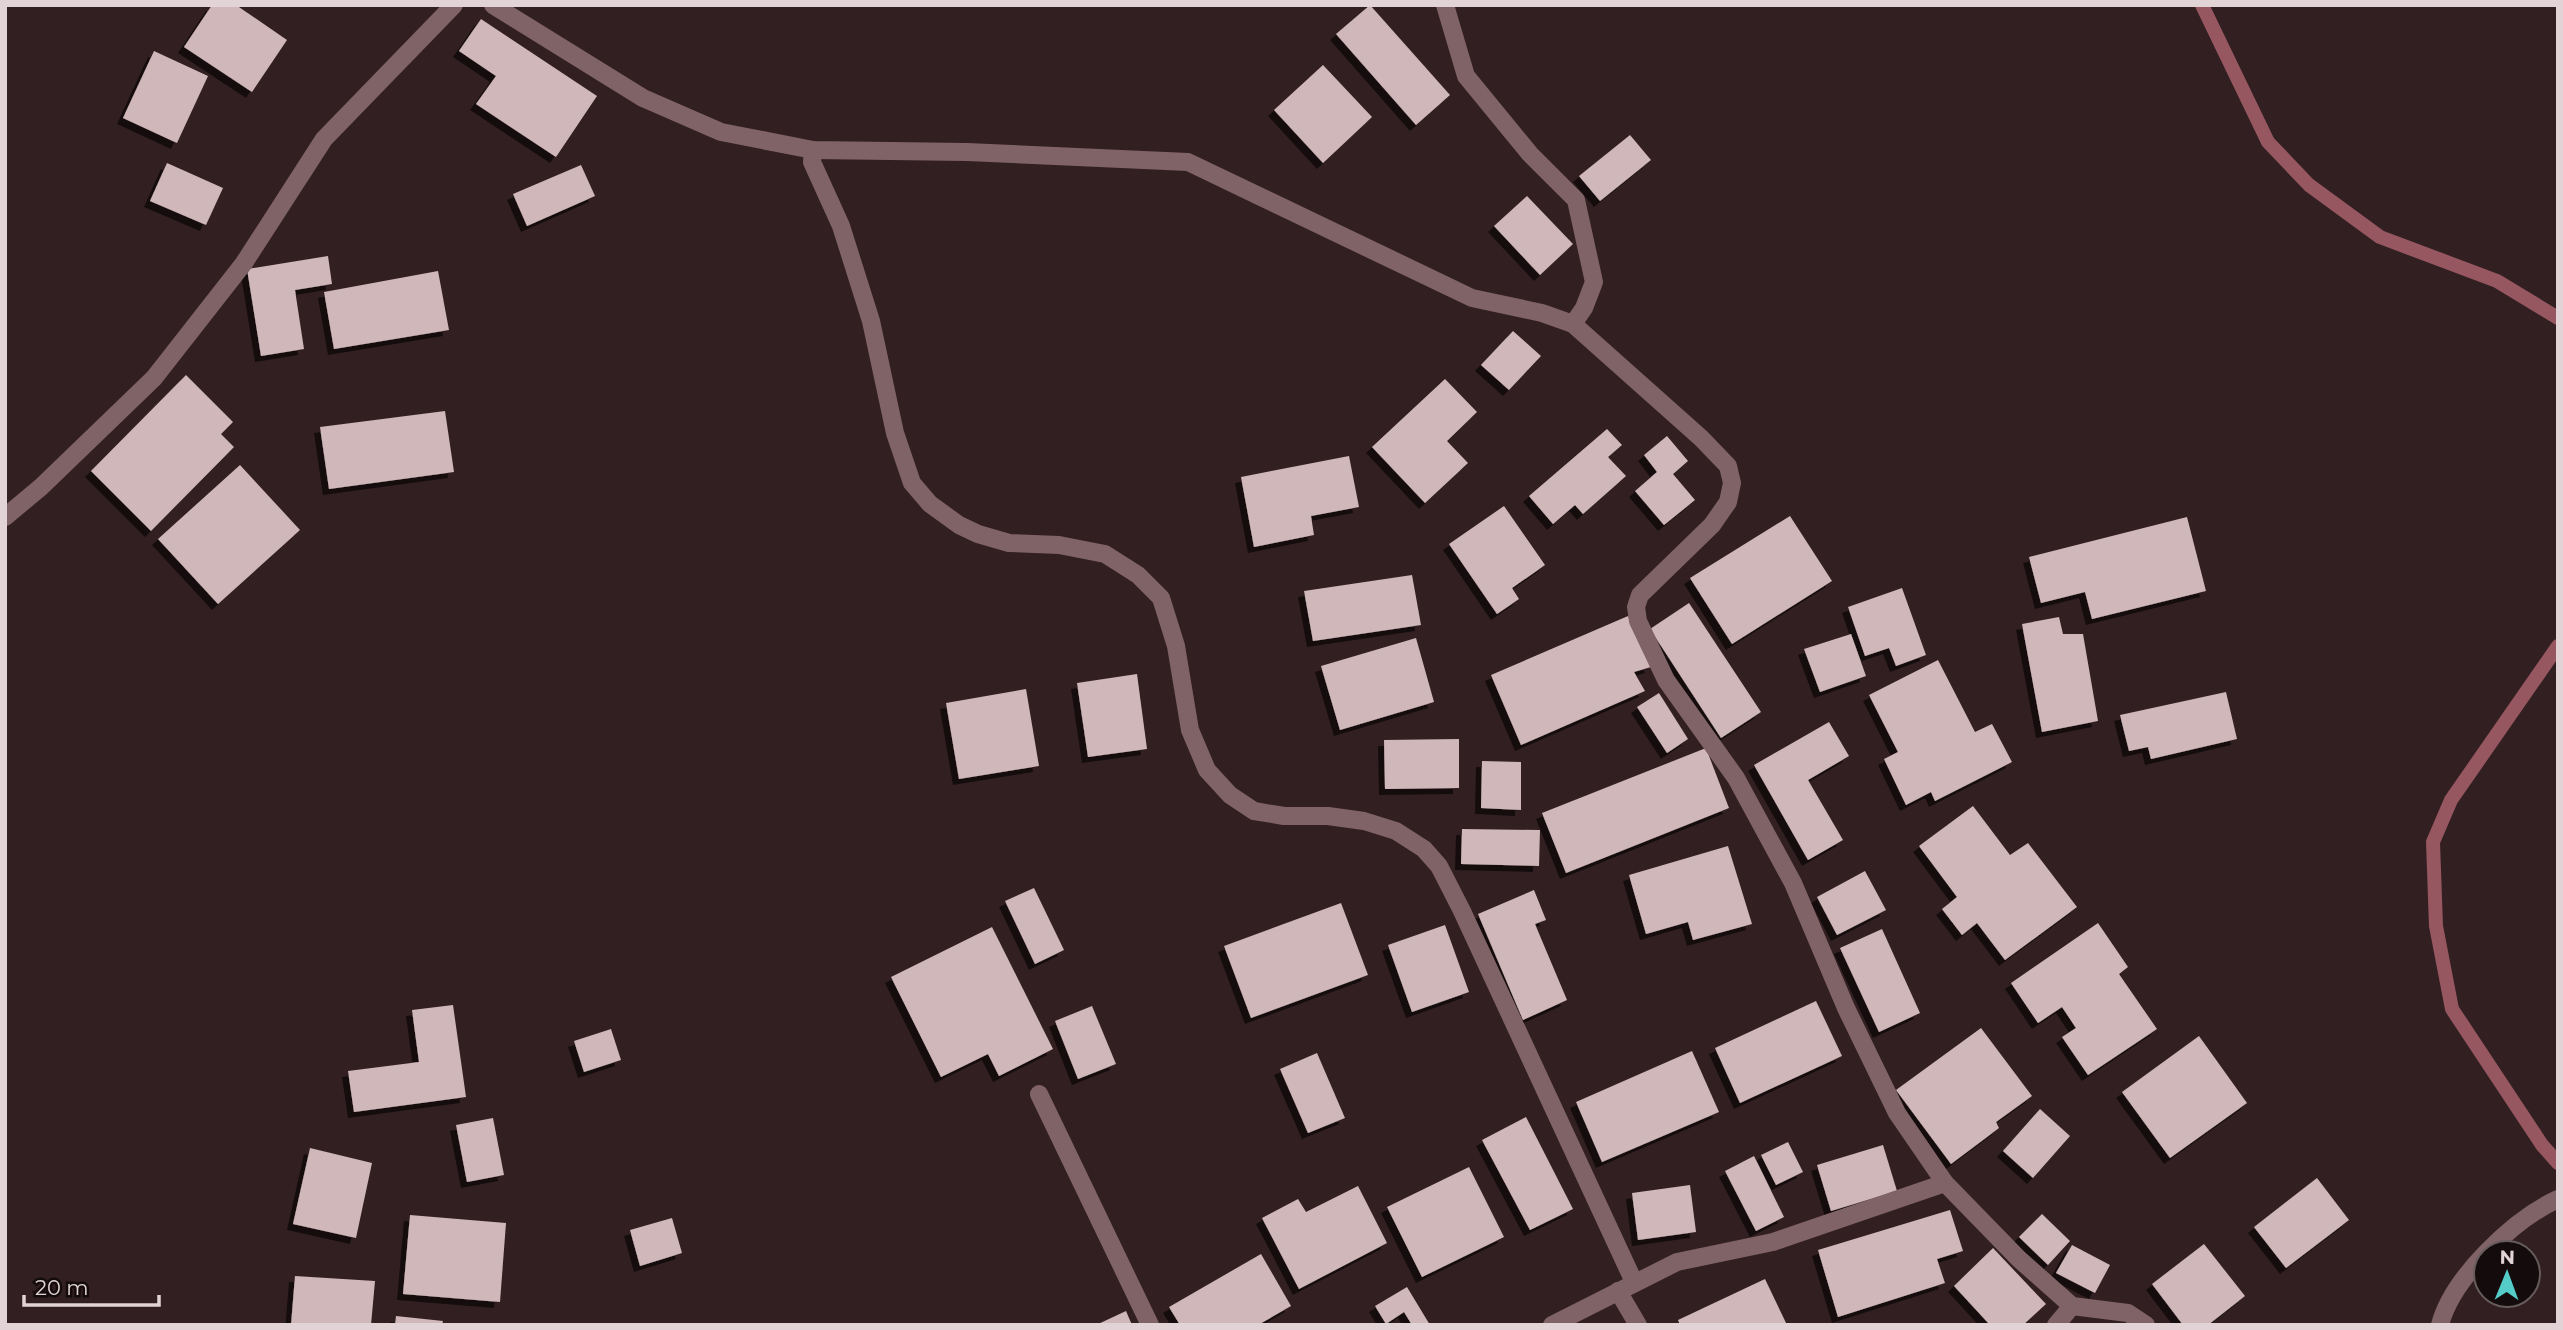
<svg xmlns="http://www.w3.org/2000/svg" width="2563" height="1330" font-family="Montserrat,sans-serif">
<style>
.lines{fill:none;stroke-linecap:round;stroke-linejoin:round}
.stream{stroke:#965760;stroke-width:14}
.building{fill:#d0b7b9;filter:url(#shadow)}
.minor{stroke:#806366;stroke-width:18}
</style>
<defs>
<filter id="shadow"><feDropShadow dx="-6" dy="6" stdDeviation="0" flood-color="#0009"/></filter>
</defs>
<rect width="100%" height="100%" fill="#321f21"/>
<g class="lines">
<!-- stream -->
<g class="stream">
<path d="M2202,5L2268,142L2309,185L2380,237L2497,281L2558,318"/>
<path d="M2558,646L2451,800L2433,842L2436,926L2452,1009L2542,1145L2558,1163"/>
</g>
</g>
<!-- building -->
<g class="building">
<path d="M212,5H236L287,40L252,92L184,47Z"/>
<path d="M1370,5L1450,95L1416,125L1336,34Z"/>
<path d="M481,19L597,96L556,157L476,104L496,76L459,51Z"/>
<path d="M154,51L208,76L177,143L123,118Z"/>
<path d="M1323,65L1372,117L1323,163L1274,110Z"/>
<path d="M1630,135L1651,160L1600,201L1579,176Z"/>
<path d="M167,163L223,188L206,225L150,201Z"/>
<path d="M581,165L595,196L527,226L513,194Z"/>
<path d="M1527,196L1573,244L1540,275L1494,226Z"/>
<path d="M328,256L332,284L295,290L304,349L261,356L247,269Z"/>
<path d="M438,271L449,330L334,349L324,292Z"/>
<path d="M1513,331L1541,356L1509,390L1481,365Z"/>
<path d="M186,375L233,422L221,434L234,447L151,531L91,471Z"/>
<path d="M1445,379L1477,412L1447,441L1468,463L1425,503L1372,447Z"/>
<path d="M445,411L454,472L329,489L320,427Z"/>
<path d="M1607,429L1622,445L1608,457L1626,476L1583,514L1575,505L1553,524L1529,496Z"/>
<path d="M1667,436L1688,461L1673,474L1695,500L1664,525L1635,491L1657,472L1644,455Z"/>
<path d="M1349,456L1359,507L1311,516L1314,535L1254,547L1241,477Z"/>
<path d="M240,465L300,530L218,604L158,539Z"/>
<path d="M1504,506L1545,565L1512,588L1519,599L1497,614L1449,544Z"/>
<path d="M1790,516L1832,581L1732,644L1690,578Z"/>
<path d="M2187,517L2206,591L2092,619L2085,592L2041,603L2029,557Z"/>
<path d="M1412,575L1421,625L1313,641L1304,591Z"/>
<path d="M1902,588L1926,655L1896,666L1889,648L1865,656L1848,607Z"/>
<path d="M1689,603L1761,712L1721,738L1650,629Z"/>
<path d="M1628,616L1651,667L1634,672L1645,691L1521,745L1491,675Z"/>
<path d="M2059,617L2063,634H2083L2098,721L2042,732L2022,624Z"/>
<path d="M1851,634L1866,676L1820,692L1804,649Z"/>
<path d="M1416,638L1434,702L1340,730L1321,666Z"/>
<path d="M1938,660L1975,732L1992,724L2012,762L1935,801L1931,792L1906,805L1884,759L1898,752L1869,695Z"/>
<path d="M1137,674L1147,749L1088,757L1077,683Z"/>
<path d="M1026,689L1039,766L959,779L946,703Z"/>
<path d="M2226,692L2237,739L2151,759L2148,747L2129,751L2120,715Z"/>
<path d="M1659,693L1688,739L1667,753L1637,707Z"/>
<path d="M1829,722L1849,756L1808,780L1843,840L1808,860L1754,765Z"/>
<path d="M1459,739V788L1385,789L1384,740Z"/>
<path d="M1706,748L1729,808L1566,873L1542,813Z"/>
<path d="M1482,761L1521,762V810L1481,808Z"/>
<path d="M1973,806L2010,855L2028,843L2077,907L2005,960L1977,923L1962,935L1942,909L1957,897L1919,846Z"/>
<path d="M1462,829L1540,830L1539,866L1461,864Z"/>
<path d="M1728,846L1752,924L1693,940L1688,922L1646,934L1629,875Z"/>
<path d="M1865,871L1886,910L1837,935L1817,897Z"/>
<path d="M1034,888L1064,950L1035,964L1005,901Z"/>
<path d="M1534,890L1546,920L1535,924L1567,1000L1523,1020L1478,914Z"/>
<path d="M1341,903L1368,975L1251,1018L1224,946Z"/>
<path d="M2098,923L2128,967L2119,974L2157,1029L2088,1075L2062,1037L2076,1028L2062,1007L2038,1023L2011,983Z"/>
<path d="M1445,925L1469,992L1412,1012L1388,945Z"/>
<path d="M992,927L1053,1049L999,1076L988,1054L941,1077L891,977Z"/>
<path d="M1882,929L1920,1013L1879,1032L1840,948Z"/>
<path d="M1816,1001L1842,1056L1740,1103L1715,1048Z"/>
<path d="M453,1005L466,1097L354,1112L348,1071L419,1062L412,1010Z"/>
<path d="M1092,1006L1116,1064L1078,1079L1055,1021Z"/>
<path d="M1981,1028L2032,1096L1996,1122L1999,1128L1951,1164L1896,1090Z"/>
<path d="M611,1029L621,1060L584,1072L574,1041Z"/>
<path d="M2199,1036L2247,1103L2170,1158L2122,1092Z"/>
<path d="M1692,1051L1719,1112L1602,1162L1576,1102Z"/>
<path d="M1317,1053L1345,1118L1308,1133L1280,1069Z"/>
<path d="M2040,1109L2070,1136L2033,1178L2003,1151Z"/>
<path d="M1526,1117L1573,1209L1530,1230L1482,1140Z"/>
<path d="M493,1118L504,1175L467,1182L456,1125Z"/>
<path d="M1788,1142L1803,1172L1776,1185L1761,1155Z"/>
<path d="M1883,1145L1897,1191L1831,1211L1817,1165Z"/>
<path d="M310,1148L372,1163L356,1238L293,1224Z"/>
<path d="M1754,1156L1784,1217L1756,1231L1725,1171Z"/>
<path d="M1469,1167L1504,1237L1422,1277L1387,1207Z"/>
<path d="M2317,1178L2349,1220L2286,1268L2254,1227Z"/>
<path d="M1690,1185L1696,1232L1638,1240L1632,1193Z"/>
<path d="M1358,1186L1387,1243L1299,1289L1262,1218L1298,1199L1306,1212Z"/>
<path d="M1950,1210L1963,1251L1937,1259L1945,1283L1838,1317L1818,1250Z"/>
<path d="M2042,1214L2070,1241L2048,1265L2019,1237Z"/>
<path d="M410,1215L506,1223L500,1302L403,1294Z"/>
<path d="M672,1218L682,1253L640,1266L630,1230Z"/>
<path d="M2204,1244L2245,1296L2208,1325H2183L2152,1284Z"/>
<path d="M2072,1245L2110,1265L2095,1293L2056,1273Z"/>
<path d="M1993,1248L2046,1304L2023,1325H1990L1954,1286Z"/>
<path d="M1261,1254L1291,1306L1258,1325H1180L1169,1307Z"/>
<path d="M295,1276L375,1281L371,1325H291Z"/>
<path d="M1765,1279L1787,1325H1680L1678,1320Z"/>
<path d="M1407,1287L1430,1325H1412L1404,1312L1386,1324L1375,1306Z"/>
<path d="M1126,1311L1132,1325H1096Z"/>
<path d="M396,1316L443,1321L442,1325H395Z"/>
</g>
<g class="lines">
<!-- minor -->
<g class="minor">
<path d="M493,5L643,98L721,132L813,150L967,152L1188,162L1472,298L1542,313L1573,324L1701,438L1728,466L1732,483L1728,502L1712,525L1640,595L1636,607L1638,621L1666,680L1736,778L1793,883L1846,1008L1897,1113L1945,1183L2019,1259L2072,1306L2128,1313L2146,1325"/>
<path d="M1445,5L1466,76L1530,154L1576,200L1594,282L1584,308L1573,324"/>
<path d="M813,150L812,162L841,226L871,321L895,433L912,483L930,504L959,525L978,534L1009,543L1059,545L1105,554L1138,575L1161,598L1176,646L1190,730L1207,770L1230,795L1254,811L1284,816H1328L1364,821L1396,831L1424,849L1439,866L1462,911L1634,1282"/>
<path d="M5,517L41,487L154,378L244,263L324,139L454,5"/>
<path d="M1039,1094L1150,1325"/>
<path d="M1618,1291L1638,1325"/>
<path d="M1552,1325L1677,1262L1773,1242L1945,1183"/>
<path d="M2056,1325L2072,1306"/>
<path d="M2440,1325C2452,1278 2514,1219 2558,1199"/>
</g>
</g>
<!-- border -->
<rect width="2563" height="1330" fill="none" stroke="#e2d4d6" stroke-width="14"/>
<!-- north arrow -->
<g transform="translate(2507 1274) rotate(1)"><circle r="33" fill="#140b0c" stroke="#665b5d" stroke-width="2"/>
<path d="M0-5L12 26L0 18L-12 26Z" fill="#54cdc8"/>
<text y="-10" font-size="19" font-weight="bold" text-anchor="middle" fill="#e2d4d6">N</text>
</g>
<!-- scale -->
<path d="M24 1295v10h135v-10" fill="none" stroke="#e2d4d6" stroke-width="3.5"/>
<text x="35" y="1295" font-size="21" fill="#e2d4d6" stroke="#140b0c" stroke-width="5" paint-order="stroke">20 m</text>
</svg>
